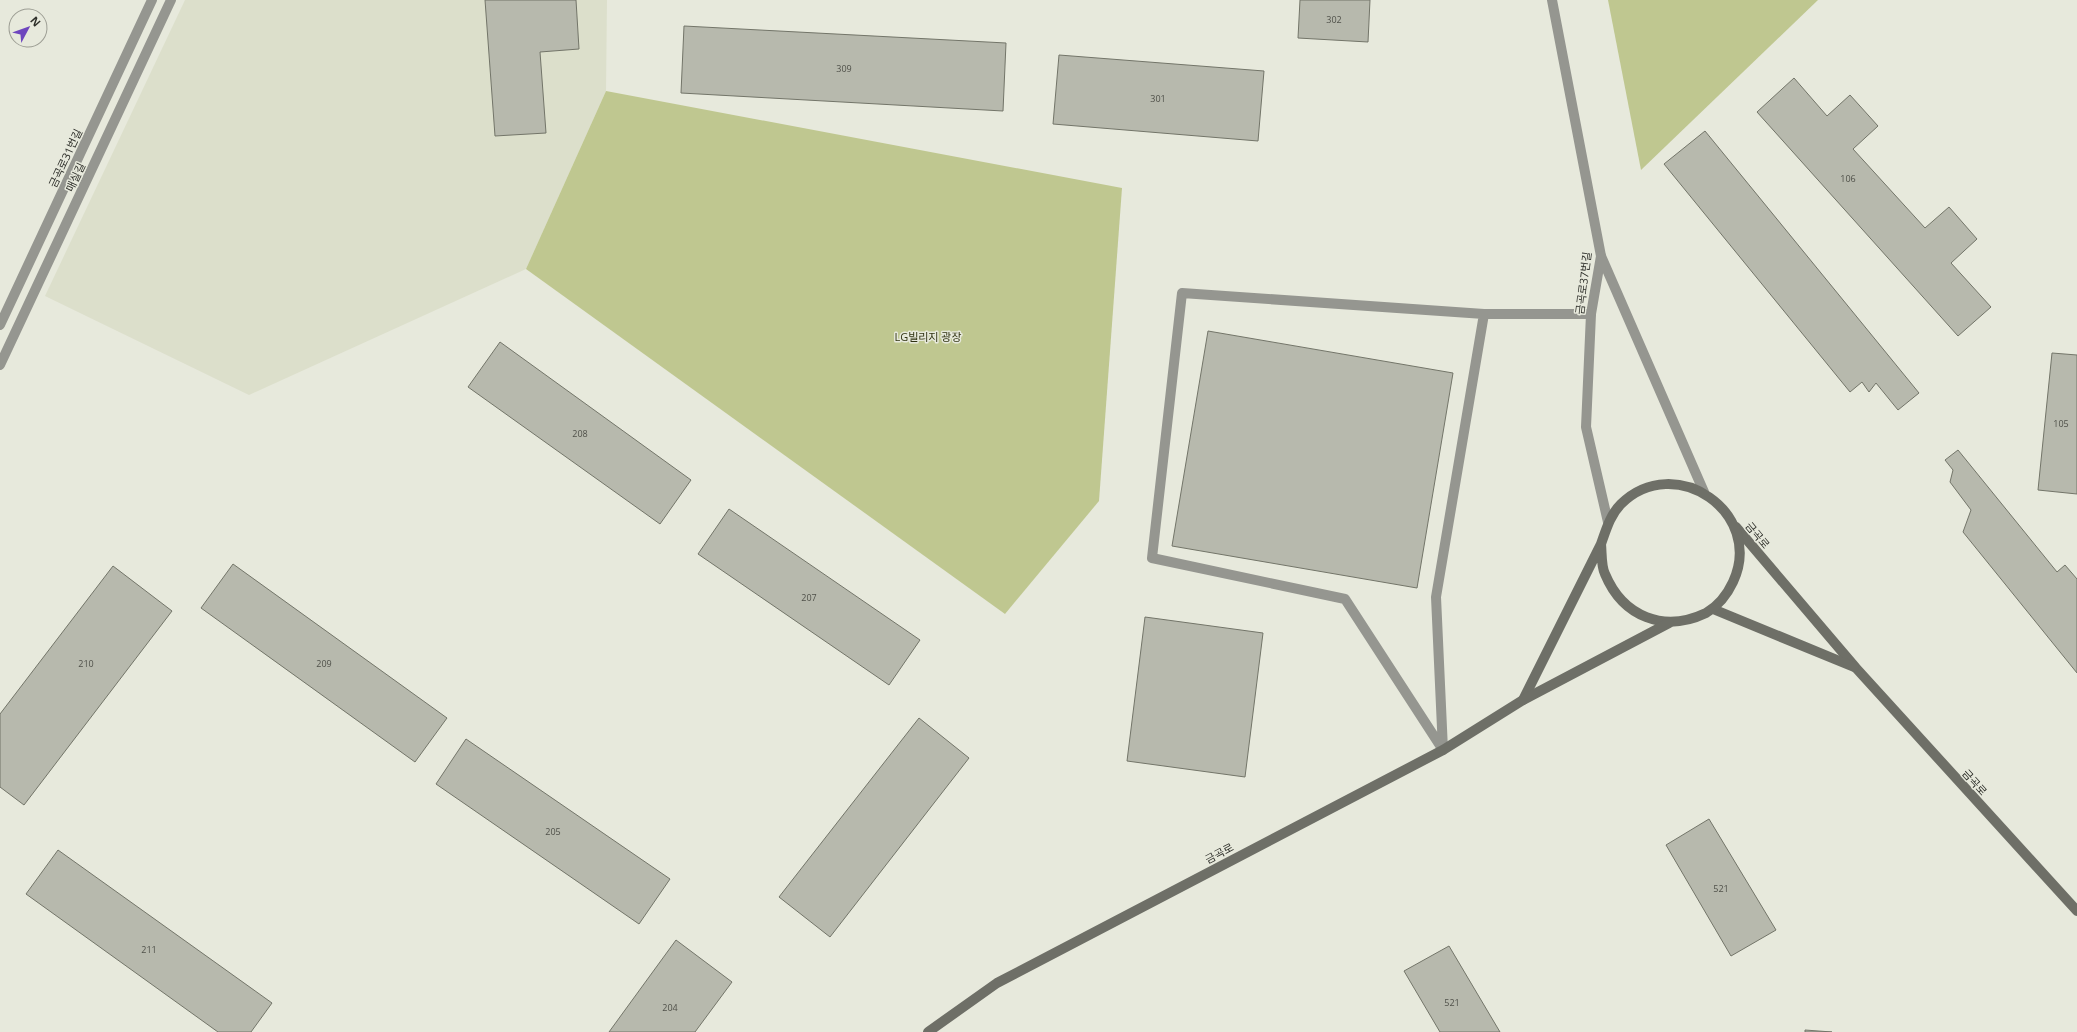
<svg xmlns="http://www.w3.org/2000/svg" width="2077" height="1032" font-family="'Open Sans','Noto Sans KR',sans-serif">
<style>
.built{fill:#dcdfcb}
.green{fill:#bfc790}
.building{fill:#b7b9ad;stroke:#737569}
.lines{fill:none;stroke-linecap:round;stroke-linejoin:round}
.service{stroke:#959690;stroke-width:10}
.minor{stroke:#959690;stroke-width:10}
.secondary{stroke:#6e6f67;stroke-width:10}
.labels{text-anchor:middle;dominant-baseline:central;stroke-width:3;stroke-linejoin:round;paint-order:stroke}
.number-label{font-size:9px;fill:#50514a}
.street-label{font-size:11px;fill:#2d2e29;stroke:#e7e9dc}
.park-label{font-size:11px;fill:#303312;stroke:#e7e9dc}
</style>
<rect width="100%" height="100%" fill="#e7e9dc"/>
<!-- built -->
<path class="built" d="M185,0H607L606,91L526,269L249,395L45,296Z"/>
<!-- green -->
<g class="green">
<path d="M1608,0H1818L1641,170Z"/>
<path d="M606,91L1122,188L1099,501L1005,614L526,269Z"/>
</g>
<!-- building -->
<g class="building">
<path d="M485,0H576L579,49L540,52L546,133L495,136Z"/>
<path d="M1300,0H1370L1368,42L1298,38Z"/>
<path d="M684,26L1006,43L1003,111L681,93Z"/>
<path d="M1059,55L1264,71L1258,141L1053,124Z"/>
<path d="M1794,78L1827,116L1850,95L1878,126L1853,149L1925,228L1949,207L1977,239L1951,263L1991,307L1958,336L1757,112Z"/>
<path d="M1705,131L1919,393L1898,410L1876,383L1869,392L1862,382L1850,392L1664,164Z"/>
<path d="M1208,331L1453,373L1417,588L1172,546Z"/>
<path d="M500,342L691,480L660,524L468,387Z"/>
<path d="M2052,353L2077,355V494L2038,490Z"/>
<path d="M1958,450L2057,572L2065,565L2077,579V673L1963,532L1971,510L1950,482L1953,470L1945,460Z"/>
<path d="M729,509L920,640L889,685L698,554Z"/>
<path d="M233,564L447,718L415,762L201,608Z"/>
<path d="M113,566L172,611L24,805L0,787V714Z"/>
<path d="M1145,617L1263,633L1245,777L1127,761Z"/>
<path d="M919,718L969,758L830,937L779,897Z"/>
<path d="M466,739L670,879L639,924L436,784Z"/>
<path d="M1709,819L1776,930L1731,956L1666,845Z"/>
<path d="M58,850L272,1003L251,1032H218L26,894Z"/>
<path d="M676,940L732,982L695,1032H609Z"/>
<path d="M1449,946L1500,1032H1440L1404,971Z"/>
<path d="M1805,1030L1832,1032H1805Z"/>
</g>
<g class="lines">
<!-- service -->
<path class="service" d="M1484,314L1436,597L1443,750L1345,599L1152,558L1182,293L1484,314H1591"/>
<!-- minor -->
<g class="minor">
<path d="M1552,0L1601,256L1591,314L1586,427L1608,522"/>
<path d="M1601,256L1704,492"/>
<path d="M0,325L152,0"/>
<path d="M0,365L171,0"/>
</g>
<!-- secondary -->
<g class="secondary">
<path d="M1736,527L1856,668L2077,911"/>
<path d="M1713,609L1854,667"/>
<path d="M1523,700L1601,544C1606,530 1610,515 1621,504C1675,451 1765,513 1733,582C1727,595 1718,606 1706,613C1664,633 1623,617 1605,574C1601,566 1602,554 1601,544"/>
<path d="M928,1032L997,983L1443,750L1523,700L1669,623"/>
</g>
</g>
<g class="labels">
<!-- number labels -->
<g class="number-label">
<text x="1334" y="19">302</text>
<text x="844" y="68">309</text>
<text x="1158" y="98">301</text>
<text x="1848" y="178">106</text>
<text x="2061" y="423">105</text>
<text x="580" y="433">208</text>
<text x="809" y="597">207</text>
<text x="86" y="663">210</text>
<text x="324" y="663">209</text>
<text x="553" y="831">205</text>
<text x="1721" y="888">521</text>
<text x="149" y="949">211</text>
<text x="1452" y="1002">521</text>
<text x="670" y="1007">204</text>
</g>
<!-- street labels -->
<g class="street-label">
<text transform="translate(65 158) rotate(-65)">금곡로31번길</text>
<text transform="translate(75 177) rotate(-65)">매실길</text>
<text transform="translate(1583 283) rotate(-83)">금곡로37번길</text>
<text transform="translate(1758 535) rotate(50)">금곡로</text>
<text transform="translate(1975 782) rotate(48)">금곡로</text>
<text transform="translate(1219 853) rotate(-28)">금곡로</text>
</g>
<!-- park labels -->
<g class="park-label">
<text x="928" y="336">LG빌리지 광장</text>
</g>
</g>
<!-- north arrow -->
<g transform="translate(28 28) rotate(49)"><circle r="19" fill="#e7e9dc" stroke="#9d9e94"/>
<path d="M0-3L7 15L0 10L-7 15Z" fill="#6e46be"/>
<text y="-6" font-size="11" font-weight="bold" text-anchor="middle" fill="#2d2e29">N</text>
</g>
</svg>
